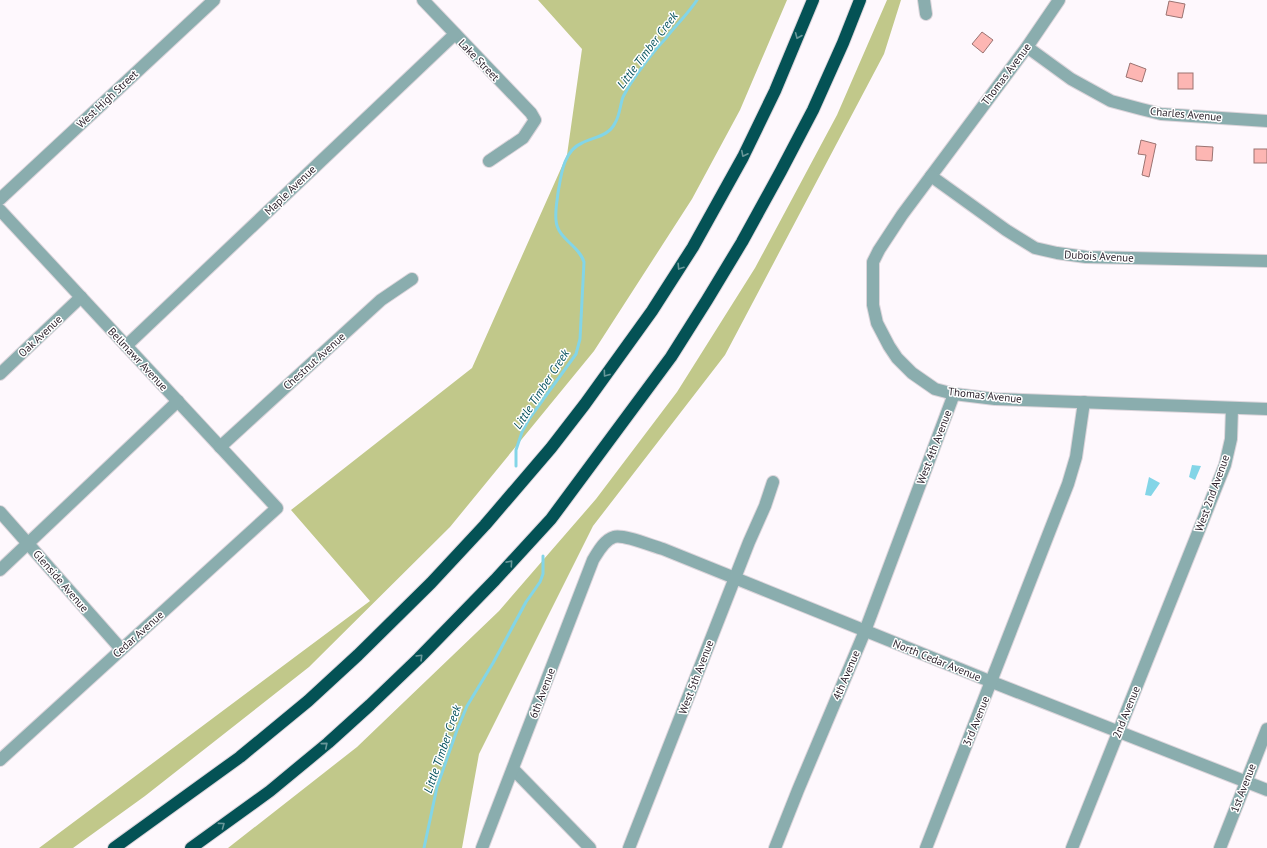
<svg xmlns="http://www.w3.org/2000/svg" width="1267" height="848" font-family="'PT Sans',sans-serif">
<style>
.forest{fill:#c1c88a}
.water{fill:#83d5e7}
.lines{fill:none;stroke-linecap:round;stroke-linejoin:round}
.stream{stroke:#83d5e7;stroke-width:3}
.building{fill:#fdb6b3;stroke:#9b7371}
.minor-casing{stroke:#dcd5db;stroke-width:14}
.highway-casing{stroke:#dcd5db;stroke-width:14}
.minor{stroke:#8aadae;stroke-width:12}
.highway{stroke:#045255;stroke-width:12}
.oneway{stroke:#689799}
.labels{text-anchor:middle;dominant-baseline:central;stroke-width:3;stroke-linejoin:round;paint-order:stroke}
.street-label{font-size:11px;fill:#291f29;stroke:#fff}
.water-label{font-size:12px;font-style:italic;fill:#024f5b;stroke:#fff}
</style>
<rect width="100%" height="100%" fill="#fef8fd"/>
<!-- forest -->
<g class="forest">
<path d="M538,0H787L740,110L692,199L594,351L450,527L309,667L145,796L73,848H39L370,601L291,510L472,368L567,155L582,49Z"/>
<path d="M887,0H901L884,54L725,355L593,526L479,754L462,848H228L357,747L499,611L596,499L677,392L755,268L837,115Z"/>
</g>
<!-- water -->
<g class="water">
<path d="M1192,465L1201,466L1195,480L1189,477Z"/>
<path d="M1149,477L1160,483L1151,496L1145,495Z"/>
</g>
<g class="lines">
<!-- stream -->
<g class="stream">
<path d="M516,466V450L522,432L529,419L576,354L580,339L584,262C579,245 557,239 556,220C555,211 557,202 558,193C561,176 563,151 582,143C594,137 609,136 615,123C620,115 620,105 623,97C625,93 627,90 629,86C640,69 652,53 666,38C676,25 688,14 697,0"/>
<path d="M424,848L437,787L457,730L467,706L493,663L526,602L540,582L543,574V556"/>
</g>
</g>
<!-- building -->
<g class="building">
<path d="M1169,1L1185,4L1182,18L1166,15Z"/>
<path d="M982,32L993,40L983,53L972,44Z"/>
<path d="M1130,63L1146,69L1142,82L1126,77Z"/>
<rect x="1178" y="73" width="15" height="16"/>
<path d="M1141,140L1156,144L1149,177L1142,175L1146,155L1138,154Z"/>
<path d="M1196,146L1213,147L1212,161L1196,160Z"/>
<rect x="1254" y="149" width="13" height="14"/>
</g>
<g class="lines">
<defs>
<g id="minor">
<path d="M423,0L531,113L535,120L523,138L489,161"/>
<path d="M924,0L926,14"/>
<path d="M1059,0L1027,47L902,215L879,250L873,262V305L877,323L889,346L897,358L912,373L935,389L954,394L995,399L1267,409"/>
<path d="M1027,47L1071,79L1111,101L1141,109L1161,114L1267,121"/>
<path d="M931,176L1006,230L1035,248L1057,253L1086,257L1267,261"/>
<path d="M0,199L214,0"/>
<path d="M0,210L277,508L0,760"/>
<path d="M126,346L455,34"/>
<path d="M0,374L81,297"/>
<path d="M220,447L381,300L412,279"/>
<path d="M0,512L121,649"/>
<path d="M0,570L178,401"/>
<path d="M513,769L590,848"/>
<path d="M482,848L593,560C598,552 604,540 614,537C623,534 652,546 663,549L992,682L1267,790"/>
<path d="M629,848L749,542L765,506L773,482"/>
<path d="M775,848L798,790L865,631L954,394"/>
<path d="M926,848L1068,484L1076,457L1084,402"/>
<path d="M1072,848L1225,465L1231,439L1232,408"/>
<path d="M1220,848L1267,729"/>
</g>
<g id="highway">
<path d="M114,848L240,757L308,701L358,655L431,583L485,525L551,448L585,404L652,311L693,247L743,157L775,91L813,0"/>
<path d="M191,848L270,791L328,743L370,705L419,658L495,580L551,519L671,357L707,300L742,242L781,171L813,110L843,43L860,0"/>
</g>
</defs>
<!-- minor casing -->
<use href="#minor" class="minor-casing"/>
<!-- highway casing -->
<use href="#highway" class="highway-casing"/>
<!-- minor -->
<use href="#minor" class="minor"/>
<!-- highway -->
<use href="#highway" class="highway"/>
</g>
<!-- one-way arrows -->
<defs><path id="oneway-chevron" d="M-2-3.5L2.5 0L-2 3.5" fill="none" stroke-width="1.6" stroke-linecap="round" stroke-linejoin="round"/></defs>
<g class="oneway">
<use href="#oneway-chevron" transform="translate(798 36) rotate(113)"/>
<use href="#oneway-chevron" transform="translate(744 154) rotate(117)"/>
<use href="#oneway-chevron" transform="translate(680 267) rotate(123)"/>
<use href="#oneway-chevron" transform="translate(606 374) rotate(126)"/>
<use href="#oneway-chevron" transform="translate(510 563) rotate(-48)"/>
<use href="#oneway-chevron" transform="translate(420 657) rotate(-45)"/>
<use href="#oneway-chevron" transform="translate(325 745) rotate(-40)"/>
<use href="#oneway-chevron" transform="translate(222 825) rotate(-36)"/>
</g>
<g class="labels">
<!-- street labels -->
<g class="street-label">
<text transform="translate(479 60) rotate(46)">Lake Street</text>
<text transform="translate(1006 74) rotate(-53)">Thomas Avenue</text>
<text transform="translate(107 99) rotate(-43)">West High Street</text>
<text transform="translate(1186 114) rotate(5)">Charles Avenue</text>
<text transform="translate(290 190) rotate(-44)">Maple Avenue</text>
<text transform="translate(1099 256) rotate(3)">Dubois Avenue</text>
<text transform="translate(40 336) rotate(-43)">Oak Avenue</text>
<text transform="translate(138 359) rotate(47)">Bellmawr Avenue</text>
<text transform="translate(314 361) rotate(-42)">Chestnut Avenue</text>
<text transform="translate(985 395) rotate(6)">Thomas Avenue</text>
<text transform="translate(934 447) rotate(-69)">West 4th Avenue</text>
<text transform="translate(1212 493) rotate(-70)">West 2nd Avenue</text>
<text transform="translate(61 581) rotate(49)">Glenside Avenue</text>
<text transform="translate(138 634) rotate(-42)">Cedar Avenue</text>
<text transform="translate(937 660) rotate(22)">North Cedar Avenue</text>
<text transform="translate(846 675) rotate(-67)">4th Avenue</text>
<text transform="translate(696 677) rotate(-69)">West 5th Avenue</text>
<text transform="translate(542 693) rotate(-69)">6th Avenue</text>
<text transform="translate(1126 712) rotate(-68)">2nd Avenue</text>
<text transform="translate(976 721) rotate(-68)">3rd Avenue</text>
<text transform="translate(1243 788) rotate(-69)">1st Avenue</text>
</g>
<!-- water labels -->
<g class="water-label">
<text transform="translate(647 50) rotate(-53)">Little Timber Creek</text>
<text transform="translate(541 389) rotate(-57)">Little Timber Creek</text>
<text transform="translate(442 749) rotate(-71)">Little Timber Creek</text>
</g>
</g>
</svg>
